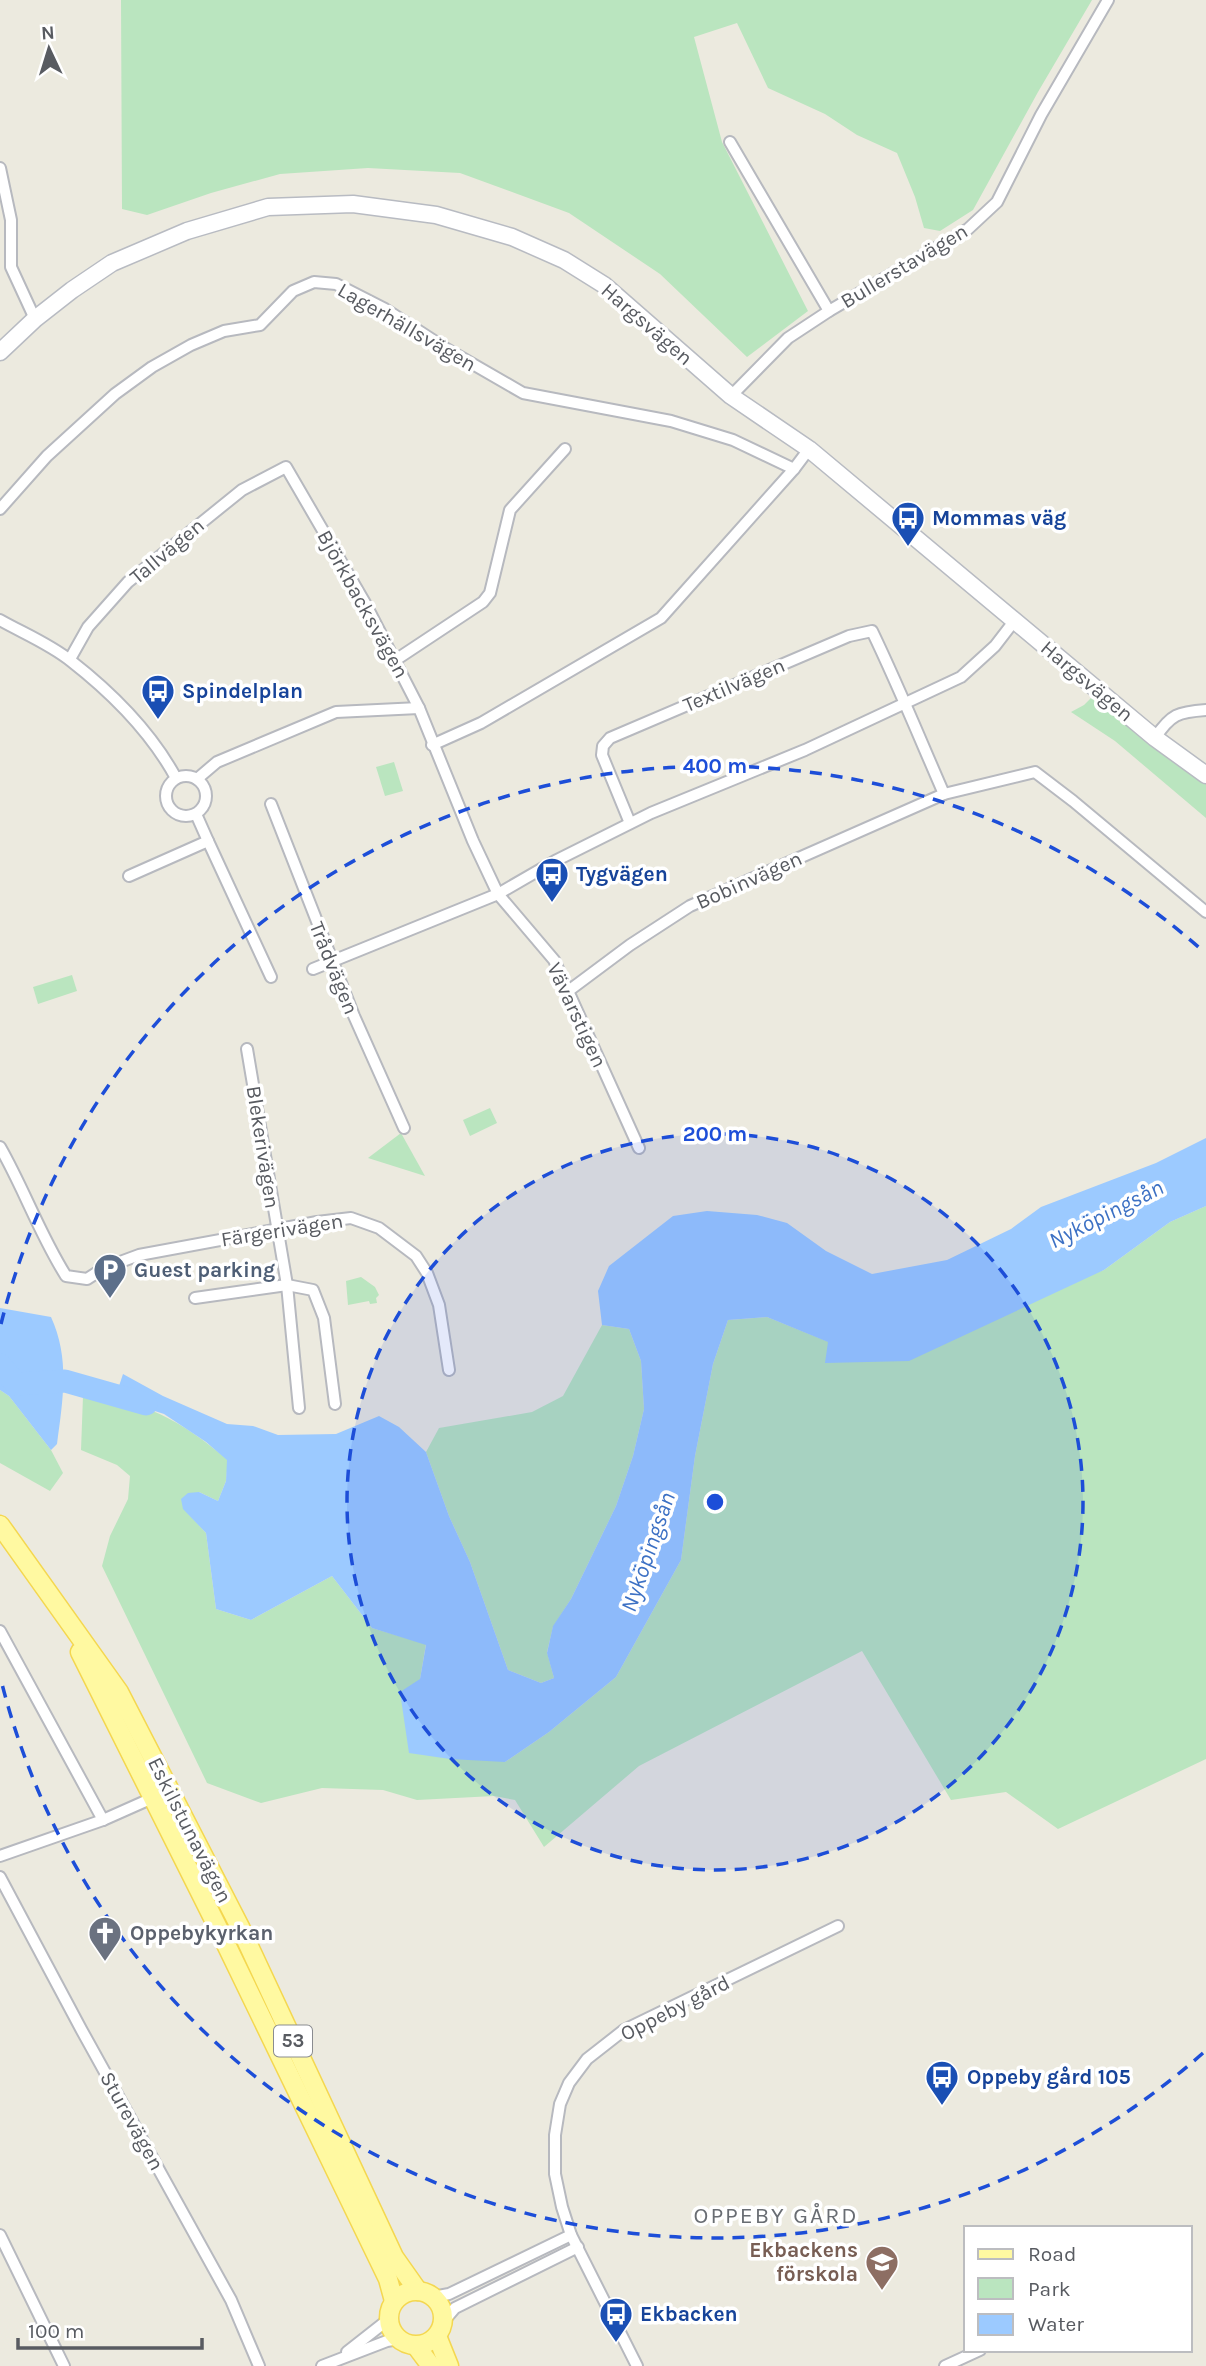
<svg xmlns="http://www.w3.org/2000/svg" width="1206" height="2366" font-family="Karla,sans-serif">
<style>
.green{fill:#bae5bf}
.water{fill:#9ccaff}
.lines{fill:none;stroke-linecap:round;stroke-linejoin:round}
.river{stroke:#9ccaff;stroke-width:23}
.street-casing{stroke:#b7b9bf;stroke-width:14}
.secondary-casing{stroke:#b8bbc2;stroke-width:19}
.primary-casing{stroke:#f4d750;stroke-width:21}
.street{stroke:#fff;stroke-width:10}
.secondary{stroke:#fff;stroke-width:16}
.primary{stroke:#fff9a1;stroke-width:18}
.ring{fill:none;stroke:#1d4ed8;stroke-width:3.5;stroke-dasharray:12 9}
.labels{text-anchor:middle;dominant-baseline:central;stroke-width:7;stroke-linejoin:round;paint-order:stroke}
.shield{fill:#fff;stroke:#8a8c90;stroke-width:2}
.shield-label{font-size:19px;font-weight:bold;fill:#585b61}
.street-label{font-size:21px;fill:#585b61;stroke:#fff}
.transit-label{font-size:21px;font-weight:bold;fill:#164399;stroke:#fff;text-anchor:start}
.service-label{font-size:21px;font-weight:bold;fill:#4e5e75;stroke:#fff;text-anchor:start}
.worship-label{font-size:21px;font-weight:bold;fill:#5b616d;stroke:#fff;text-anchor:start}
.education-label{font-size:21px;font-weight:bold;fill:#785e54;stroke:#fff;text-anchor:end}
.water-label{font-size:23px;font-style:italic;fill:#3d71c4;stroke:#fff}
.neighbourhood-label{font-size:23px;letter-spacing:2px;fill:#696d73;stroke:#fff}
.centre{fill:#1d4ed8;stroke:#fff;stroke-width:3.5}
.ring-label{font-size:21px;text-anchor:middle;font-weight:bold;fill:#1d4ed8;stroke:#fff;stroke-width:7;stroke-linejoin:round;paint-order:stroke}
</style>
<rect width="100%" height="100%" fill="#eceadf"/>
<!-- green -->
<g class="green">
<path d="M121,0H1092L1038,92L973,210L940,231L924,228L915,197L897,153L857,135L825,114L768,88L737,23L694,37L722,142L808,311L747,357L660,274L569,213L460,173L368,168L280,174L211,193L147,215L122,209Z"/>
<path d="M1093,696L1206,783V818L1115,741L1071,712L1084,705Z"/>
<path d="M394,762L403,791L385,796L376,767Z"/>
<path d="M72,975L77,991L38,1004L33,987Z"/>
<path d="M490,1108L497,1123L470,1136L463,1120Z"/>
<path d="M401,1133L425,1176L368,1158Z"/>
<path d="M1206,1206V1759L1058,1829L1006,1792L951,1800L862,1651L639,1766L544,1847L515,1800L494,1796L417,1800L383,1790L322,1788L261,1803L207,1783L102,1566L110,1536L128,1499L130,1476L117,1465L81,1450L83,1396C145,1400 180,1420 228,1460L226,1481L218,1501L199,1492L184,1509L206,1533L216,1609L251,1620L332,1576L372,1628L426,1644L420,1679L505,1762L549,1732L616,1677L681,1560L695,1456L713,1364L728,1320L767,1317L829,1342L826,1363L1104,1270L1170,1222Z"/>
<path d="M361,1277L375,1287L379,1295L376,1298L377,1303L370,1304L369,1301L348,1305L346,1281Z"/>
<path d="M602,1325L629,1329L641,1361L644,1409L633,1456L616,1506L571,1599L553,1627L547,1652L554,1678L541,1683L508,1670L470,1562L449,1516L426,1452L439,1428L532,1412L563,1396Z"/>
<path d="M0,1390L9,1396L51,1450L63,1473L50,1491L0,1463Z"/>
</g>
<!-- water -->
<g class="water">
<path d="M1206,1138V1206L1170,1222L1104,1270L909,1361L825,1363L828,1342L767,1317L728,1320L713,1364L695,1456L681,1560L616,1677L549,1732L505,1762L450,1759L409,1753L400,1692L420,1679L426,1645L372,1628L332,1576L251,1620L216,1609L206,1533L183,1509L181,1499L188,1493L199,1492L218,1501L226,1481L227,1460L206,1442L164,1414L115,1398L123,1374L163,1396L227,1424L253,1426L278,1435L336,1434L379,1416L399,1427L426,1452L449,1516L470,1562L508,1670L541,1683L554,1678L547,1653L553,1626L571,1599L616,1506L633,1456L644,1409L641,1361L629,1329L602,1325L598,1291L609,1266L673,1216L707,1211L757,1215L787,1223L826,1251L872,1274L947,1260L1011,1229L1041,1207L1156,1163Z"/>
<path d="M0,1308L51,1317C70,1358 63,1400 57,1444L51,1450L9,1396L0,1390Z"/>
</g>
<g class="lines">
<!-- river -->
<path class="river" d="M0,1365L16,1384L65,1381L146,1404"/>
<defs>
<g id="street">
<path d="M730,142L829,311"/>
<path d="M0,168L11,220V267L35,319"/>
<path d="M731,396L788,338L829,311L968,229L997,202L1041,115L1108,0"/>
<path d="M0,509L47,456L115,394L152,367L191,345L224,331L260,325L293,291L314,282L336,284L385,309L445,348L523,393L671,421L733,440L794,469"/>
<path d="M0,620C23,633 50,644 71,661C112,693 151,732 176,778"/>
<path d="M70,659L88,627L128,582L242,490L286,467L365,603L419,708L473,841L498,894L554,960L639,1148"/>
<path d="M394,661L483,602L490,593L510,510L565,449"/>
<path d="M1155,738C1171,714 1178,712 1206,710"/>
<path d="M432,745L481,723L661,618L794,469L809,449"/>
<circle cx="186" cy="796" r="20"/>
<path d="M197,779L217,762L336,712L419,708"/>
<path d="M271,804L354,1016L404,1128"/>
<path d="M196,814L208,841"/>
<path d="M630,823L602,755L603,746L610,738L849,636L872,631C898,685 920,739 944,794"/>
<path d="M129,876L208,841L271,977"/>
<path d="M313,969L498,894L555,861L651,813L805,750L961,677L995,646L1015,620"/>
<path d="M567,992L630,945L690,906L944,794L1035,772L1073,801L1206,912"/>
<path d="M247,1049L287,1285L299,1408"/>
<path d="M0,1147C24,1189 40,1235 66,1276L87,1279L104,1268L139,1255L317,1222L351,1218L379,1228L416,1256L427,1273L439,1305L449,1370"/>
<path d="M195,1298L287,1285L313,1290L324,1318L335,1404"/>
<path d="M0,1631L103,1820"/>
<path d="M0,1856L103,1820L157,1796"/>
<path d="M0,1877L81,2029L231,2300L259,2366"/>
<path d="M0,2235L64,2366"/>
<path d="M433,2297L449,2294L571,2235"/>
<path d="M443,2322L455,2308L578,2247"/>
<path d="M347,2352L389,2319"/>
<path d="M322,2366L387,2341L398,2339"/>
<path d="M637,2366L571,2235L562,2207L555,2174V2135L560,2104L569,2083L587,2059L624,2030L838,1926"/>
<path d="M945,2366L980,2350"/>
</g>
<path id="secondary" d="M0,352L35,319L72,290L112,263L187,231L268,207L353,204L436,215L512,237L564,260L604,285L731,396L809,449L1155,738L1206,775"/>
<g id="primary">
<path d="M0,1525L119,1692L240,1927L394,2257L418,2291"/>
<path d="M80,1652L222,1936L388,2279L394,2301"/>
<circle cx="416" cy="2318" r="27"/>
<path d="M437,2336L449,2366"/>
<path d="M416,2346L431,2366"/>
</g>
</defs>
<!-- street casing -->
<use href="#street" class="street-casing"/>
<!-- secondary casing -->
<use href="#secondary" class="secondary-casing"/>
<!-- primary casing -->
<use href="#primary" class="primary-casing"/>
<!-- street -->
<use href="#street" class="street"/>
<!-- secondary -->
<use href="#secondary" class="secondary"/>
<!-- primary -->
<use href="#primary" class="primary"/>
</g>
<!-- distance rings -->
<circle cx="715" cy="1502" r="368" fill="#1d4ed8" fill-opacity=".12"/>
<g class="ring">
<circle cx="715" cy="1502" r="368"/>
<path d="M1203 2053A736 736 0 0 1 1 1680M1 1324A736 736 0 0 1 1203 951"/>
</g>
<!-- icons -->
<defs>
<symbol id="bus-pin" viewBox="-11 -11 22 30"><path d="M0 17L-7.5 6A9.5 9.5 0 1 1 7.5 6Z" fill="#1a4fb4" stroke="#fff"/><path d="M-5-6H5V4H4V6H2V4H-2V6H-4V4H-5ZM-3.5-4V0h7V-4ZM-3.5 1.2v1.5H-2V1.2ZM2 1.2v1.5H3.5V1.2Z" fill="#fff"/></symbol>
<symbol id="parking-pin" viewBox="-11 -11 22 30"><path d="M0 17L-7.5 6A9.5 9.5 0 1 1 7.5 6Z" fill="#5c6f8a" stroke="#fff"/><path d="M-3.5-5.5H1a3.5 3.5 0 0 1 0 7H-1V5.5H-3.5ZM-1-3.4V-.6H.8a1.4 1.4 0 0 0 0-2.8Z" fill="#fff"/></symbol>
<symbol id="church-pin" viewBox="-11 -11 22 30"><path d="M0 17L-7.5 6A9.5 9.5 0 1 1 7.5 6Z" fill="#6b7280" stroke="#fff"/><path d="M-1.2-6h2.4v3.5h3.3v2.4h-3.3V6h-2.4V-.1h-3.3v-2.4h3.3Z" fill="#fff"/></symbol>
<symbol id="school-pin" viewBox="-11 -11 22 30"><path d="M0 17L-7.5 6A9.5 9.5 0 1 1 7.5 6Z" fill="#8d6e63" stroke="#fff"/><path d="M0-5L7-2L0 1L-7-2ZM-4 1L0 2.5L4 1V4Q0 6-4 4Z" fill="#fff"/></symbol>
</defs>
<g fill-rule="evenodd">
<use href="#bus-pin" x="889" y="499" width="38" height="52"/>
<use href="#bus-pin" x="139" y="672" width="38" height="52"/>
<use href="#bus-pin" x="533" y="855" width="38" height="52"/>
<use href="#parking-pin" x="91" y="1251" width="38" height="52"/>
<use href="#church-pin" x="86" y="1914" width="38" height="52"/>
<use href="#bus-pin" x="923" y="2058" width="38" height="52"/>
<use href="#school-pin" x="863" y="2243" width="38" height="52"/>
<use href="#bus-pin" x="597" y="2295" width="38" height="52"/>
</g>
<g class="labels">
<!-- shield labels -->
<rect class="shield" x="274" y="2025.5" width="38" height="31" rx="5"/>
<g class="shield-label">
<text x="293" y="2041">53</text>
</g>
<!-- street labels -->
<g class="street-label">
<text transform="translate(904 266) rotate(-31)">Bullerstavägen</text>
<text transform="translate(647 324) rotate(41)">Hargsvägen</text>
<text transform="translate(407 327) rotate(30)">Lagerhällsvägen</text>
<text transform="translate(167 551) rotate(-40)">Tallvägen</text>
<text transform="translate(363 604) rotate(61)">Björkbacksvägen</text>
<text transform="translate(1087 681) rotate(40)">Hargsvägen</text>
<text transform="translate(734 685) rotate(-23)">Textilvägen</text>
<text transform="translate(749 880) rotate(-24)">Bobinvägen</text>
<text transform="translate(334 968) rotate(68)">Trådvägen</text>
<text transform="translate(577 1015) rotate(65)">Vävarstigen</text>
<text transform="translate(263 1147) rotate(81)">Blekerivägen</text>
<text transform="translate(282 1230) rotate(-9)">Färgerivägen</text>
<text transform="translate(190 1830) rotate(63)">Eskilstunavägen</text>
<text transform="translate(675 2008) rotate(-27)">Oppeby gård</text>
<text transform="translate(132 2121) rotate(61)">Sturevägen</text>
</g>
<!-- transit labels -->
<g class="transit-label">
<text x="932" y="518">Mommas väg</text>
<text x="182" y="691">Spindelplan</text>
<text x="576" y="874">Tygvägen</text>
<text x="967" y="2077">Oppeby gård 105</text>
<text x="640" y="2314">Ekbacken</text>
</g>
<!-- service labels -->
<g class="service-label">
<text x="134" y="1270">Guest parking</text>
</g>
<!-- worship labels -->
<g class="worship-label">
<text x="130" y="1933">Oppebykyrkan</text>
</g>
<!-- education labels -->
<g class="education-label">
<text x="858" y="2250">Ekbackens<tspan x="858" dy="24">förskola</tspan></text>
</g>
<!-- water labels -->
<g class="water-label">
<text transform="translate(1106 1214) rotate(-27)">Nyköpingsån</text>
<text transform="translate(648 1552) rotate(-71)">Nyköpingsån</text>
</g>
<!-- neighbourhood labels -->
<g class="neighbourhood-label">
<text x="776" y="2215">OPPEBY GÅRD</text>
</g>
</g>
<circle cx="715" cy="1502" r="10" class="centre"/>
<g class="ring-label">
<text x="715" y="773">400 m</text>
<text x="715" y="1141">200 m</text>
</g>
<!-- legend -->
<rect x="964" y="2226" width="228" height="126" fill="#ffffff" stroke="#bcbdc0" stroke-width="2"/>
<rect x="978" y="2249" width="35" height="10" fill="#fff9a1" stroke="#bcbdc0" stroke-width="2"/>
<text x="1028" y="2261" font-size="21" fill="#585b61">Road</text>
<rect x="978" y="2278" width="35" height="21" fill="#bae5bf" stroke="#bcbdc0" stroke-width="2"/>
<text x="1028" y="2296" font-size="21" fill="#585b61">Park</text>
<rect x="978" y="2314" width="35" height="21" fill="#9ccaff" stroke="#bcbdc0" stroke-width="2"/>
<text x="1028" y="2331" font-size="21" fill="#585b61">Water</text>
<!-- north arrow -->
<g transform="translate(49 49) rotate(356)" stroke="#ffffff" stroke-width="5" paint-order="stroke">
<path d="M0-5L12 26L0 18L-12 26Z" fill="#585b61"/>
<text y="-10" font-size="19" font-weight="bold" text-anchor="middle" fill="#585b61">N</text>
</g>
<!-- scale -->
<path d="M18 2338v10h184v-10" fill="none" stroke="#585b61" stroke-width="3.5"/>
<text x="28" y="2338" font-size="21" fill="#585b61" stroke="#ffffff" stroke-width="5" paint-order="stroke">100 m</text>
</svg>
